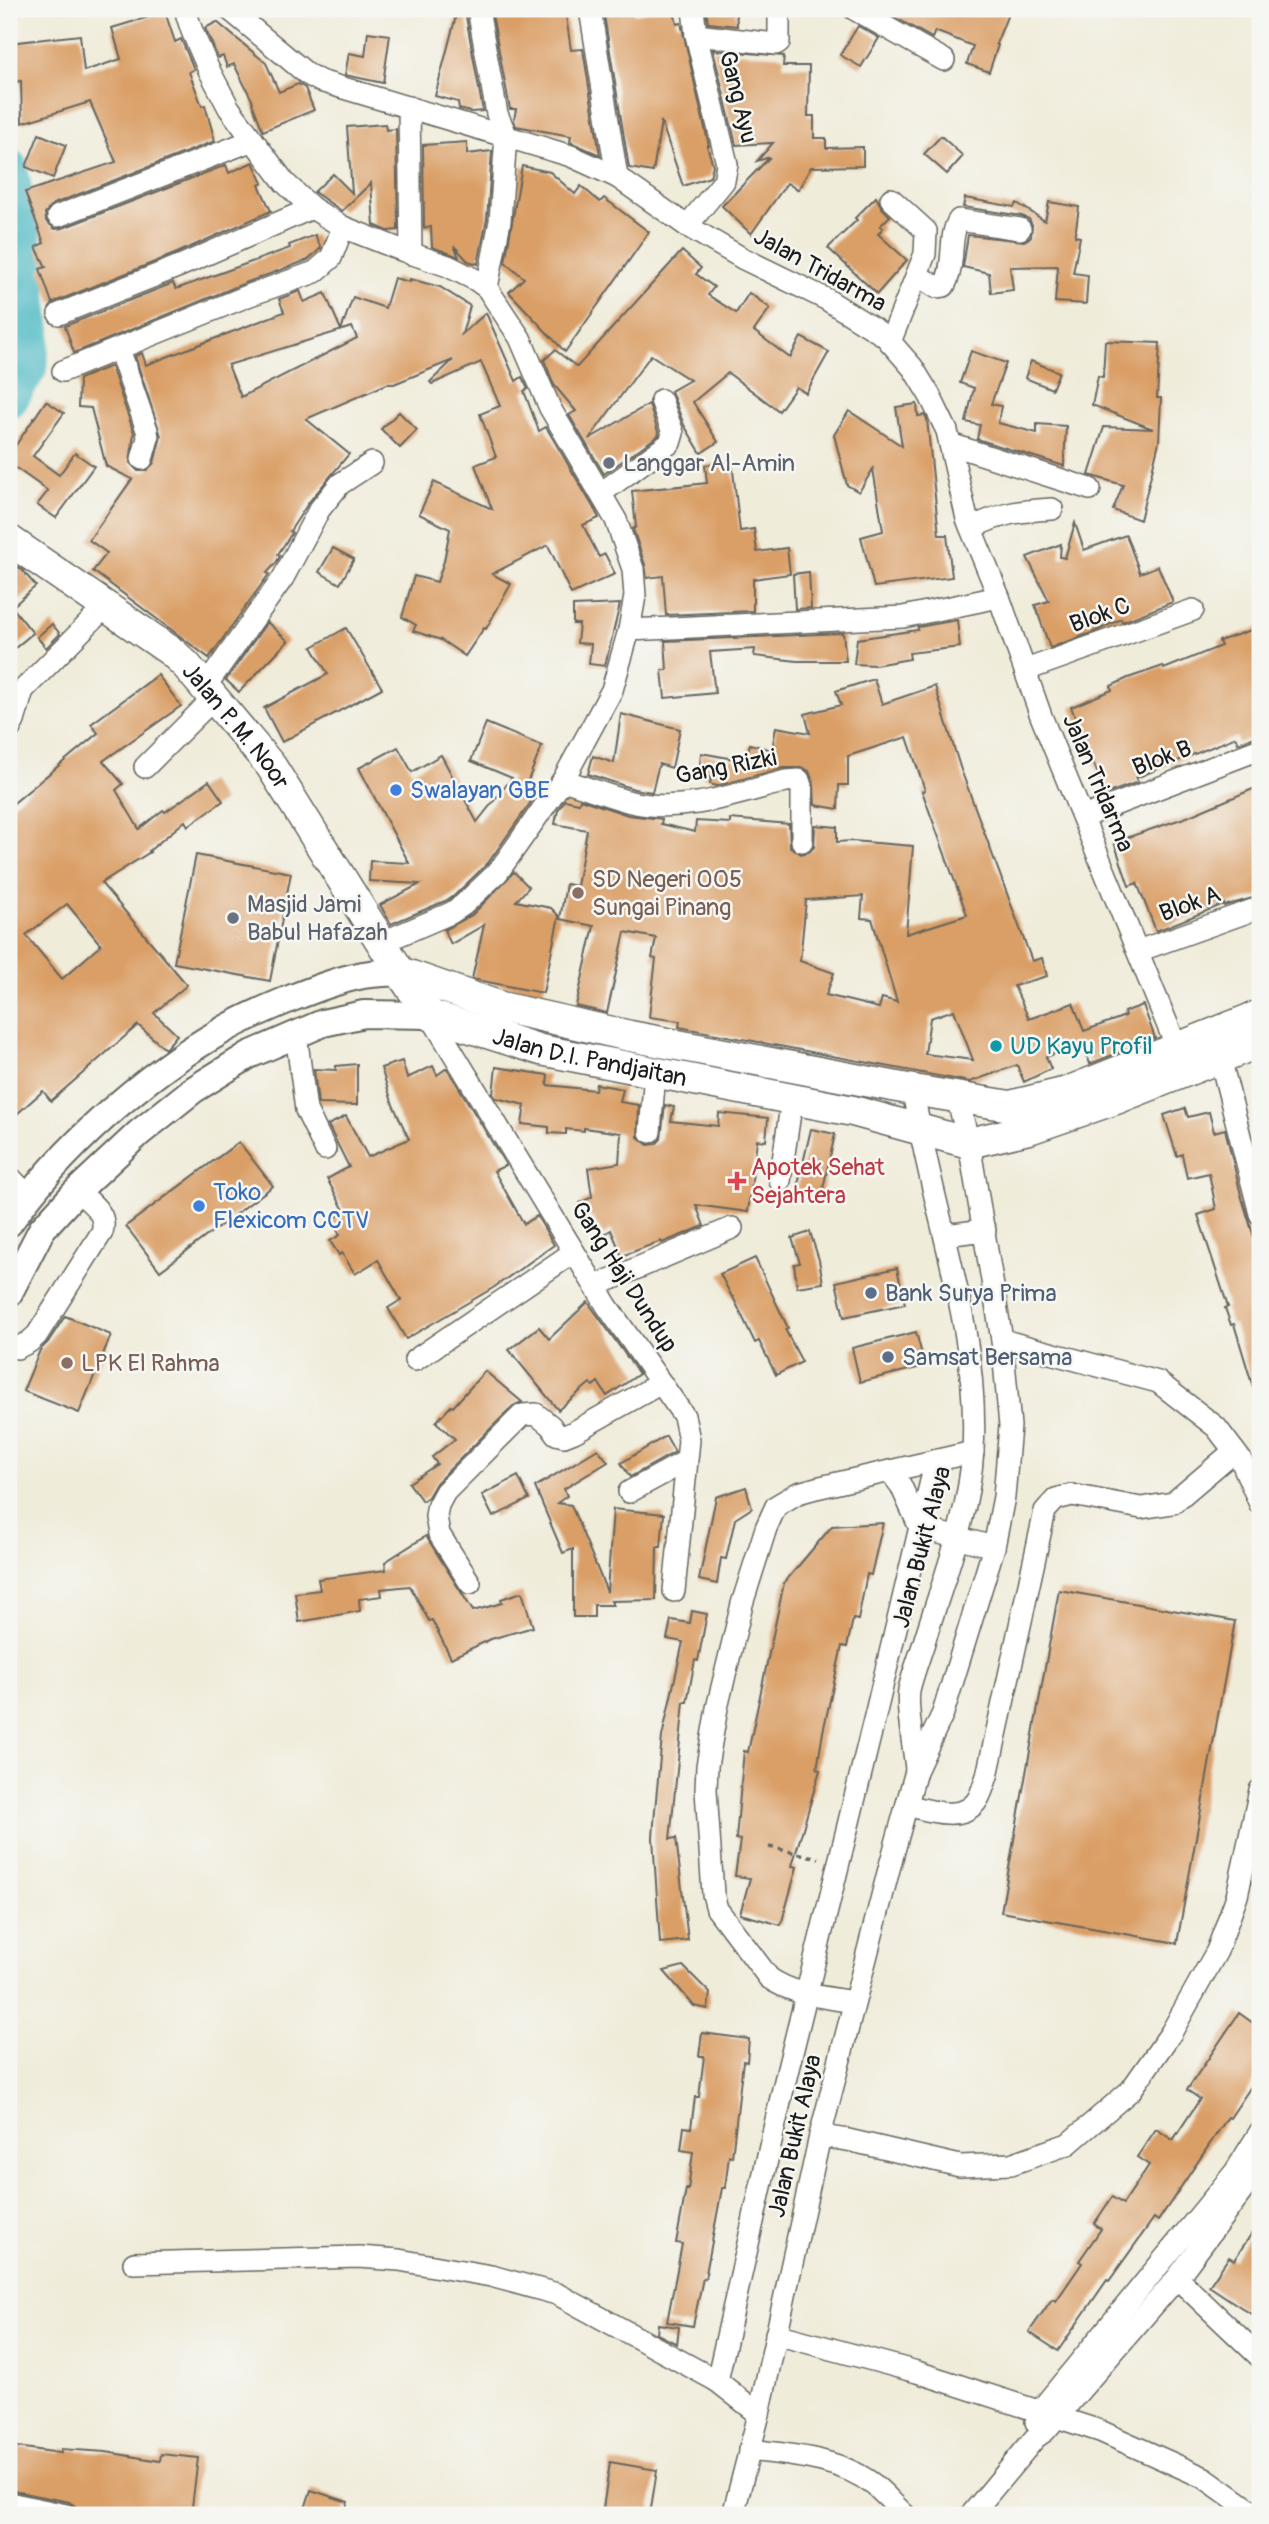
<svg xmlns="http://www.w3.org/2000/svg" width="1269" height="2524" font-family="Pangolin,sans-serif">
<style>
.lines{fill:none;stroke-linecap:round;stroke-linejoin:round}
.river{stroke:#4dbac5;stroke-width:38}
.building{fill:#da9f66;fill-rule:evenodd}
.minor-casing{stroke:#66655e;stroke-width:24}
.major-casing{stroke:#66655e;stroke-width:30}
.highway-casing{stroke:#66655e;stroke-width:33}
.path{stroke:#66655e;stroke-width:3.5;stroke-dasharray:5 5;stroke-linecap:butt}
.minor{stroke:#fff;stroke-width:21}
.major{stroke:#fff;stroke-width:26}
.highway{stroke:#fff;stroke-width:30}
.worship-dot{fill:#6b7280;stroke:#f6f6f2;stroke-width:2.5}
.shop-dot{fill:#3f7fe0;stroke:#f6f6f2;stroke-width:2.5}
.education-dot{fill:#8d6e63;stroke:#f6f6f2;stroke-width:2.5}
.culture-dot{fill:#0f9aa8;stroke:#f6f6f2;stroke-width:2.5}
.health-dot{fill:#e0444e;stroke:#f6f6f2;stroke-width:2.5}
.service-dot{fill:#5c6f8a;stroke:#f6f6f2;stroke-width:2.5}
.labels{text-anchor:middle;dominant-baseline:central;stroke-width:5;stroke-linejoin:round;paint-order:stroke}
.street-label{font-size:24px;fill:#1c1c1c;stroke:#f6f6f2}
.worship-label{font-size:24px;fill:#5b616d;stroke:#f6f6f2;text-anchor:start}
.shop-label{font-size:24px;fill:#366cbe;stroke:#f6f6f2;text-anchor:start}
.education-label{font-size:24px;fill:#785e54;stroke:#f6f6f2;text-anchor:start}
.culture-label{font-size:24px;fill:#0d838f;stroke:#f6f6f2;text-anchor:start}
.health-label{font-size:24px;fill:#be3a42;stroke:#f6f6f2;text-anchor:start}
.service-label{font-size:24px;fill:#4e5e75;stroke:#f6f6f2;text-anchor:start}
</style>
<rect width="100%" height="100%" fill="#f6f6f2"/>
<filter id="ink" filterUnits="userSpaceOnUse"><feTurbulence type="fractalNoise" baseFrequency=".0143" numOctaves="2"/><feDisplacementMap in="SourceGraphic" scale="14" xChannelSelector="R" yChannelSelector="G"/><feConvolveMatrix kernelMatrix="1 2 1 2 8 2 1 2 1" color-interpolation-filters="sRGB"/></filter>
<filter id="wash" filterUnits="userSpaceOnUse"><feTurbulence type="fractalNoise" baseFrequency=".00686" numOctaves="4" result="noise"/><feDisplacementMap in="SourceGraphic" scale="28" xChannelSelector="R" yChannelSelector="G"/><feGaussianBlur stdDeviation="1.57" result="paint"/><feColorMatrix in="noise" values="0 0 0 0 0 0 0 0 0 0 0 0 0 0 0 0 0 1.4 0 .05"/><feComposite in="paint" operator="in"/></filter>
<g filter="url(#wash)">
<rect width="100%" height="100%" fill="#f0ecda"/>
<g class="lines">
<!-- river -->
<path class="river" d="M9,168L22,239L32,332L28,368L9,399"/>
</g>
<g id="blocks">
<!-- building -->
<g class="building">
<path d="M491,9H565L571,50L583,49L600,155L570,142L571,136L516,126L514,120L516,109H510Z"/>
<path d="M603,9H633L634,14L659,9H673L677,24L681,23L709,146H707L713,165L710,177L683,186L661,121L653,172L629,168Z"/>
<path d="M706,9H736L737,26L708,23Z"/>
<path d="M880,9H936L951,15L954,9H1010L996,44L998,45L989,72L967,64L973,46L935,31L932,38Z"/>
<path d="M465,11L483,111L471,112L459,109L458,102L435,96L457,12Z"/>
<path d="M165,12L175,42L181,39L194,69L189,72L202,106L205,105L215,141L53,204L45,213L46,221L55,229L63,228L226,165L229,173L253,162L263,183L259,185L271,211L177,253L52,303L40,269L46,267L36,247L44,243L25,192L116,162L90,102L22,123L21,81L14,82L9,43L80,35L84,71L121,59L112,28Z"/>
<path d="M217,22L266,63L279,92L298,84L305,88L314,110L263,131L252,103L253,102L234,64L227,67L223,56L218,58L205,28Z"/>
<path d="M858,26L879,38L861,67L840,55Z"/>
<path d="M368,32L390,35L383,83L345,75L349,53L365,56Z"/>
<path d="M713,50L784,56L783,66H809L808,116H814V138H826V148L863,147V166L811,167L798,190L787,183L751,234L722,206L770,157L757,161L773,143L736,145Z"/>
<path d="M385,124L386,130L396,129L398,230L388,231L374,225L371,183L342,211L314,192L333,174L352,193L347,127Z"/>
<path d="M39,134L66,145L53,178L26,167Z"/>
<path d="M941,136L963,156L947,174L924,154Z"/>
<path d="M467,142V154L492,151L487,219L478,264L468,261L454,246L459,257L432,247L431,227L424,228L423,145Z"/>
<path d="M522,166L550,172L575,194L581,186L600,202L604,198L649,232L565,352L509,292L524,278L505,262Z"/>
<path d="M876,197L882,208L890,216L880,226L883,228L878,234L907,260L877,294L828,248L857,220L855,218Z"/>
<path d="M965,198L1014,207L1017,203L1045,221L1049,202L1079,207L1075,236L1080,237L1073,273L1088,275L1086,304L1055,302L1058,266L1010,267L1013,290L991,293L989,273L963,267L968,235L1024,241L1031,237L1032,225L1029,219L1022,216L963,207Z"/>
<path d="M315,235L321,248L308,260L245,283L74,353L65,326L173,283L176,289L290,248L289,245Z"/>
<path d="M682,251L701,268L696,274L714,287L708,295L736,313L749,293L770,308L754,331L790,358L801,337L829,352L806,393L796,387L779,411L728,373L693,402L718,442L701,453L684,425L671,391L690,380L651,355L589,439L649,404L659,435L604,474L569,415L576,411L554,385L544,360L555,350L577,367Z"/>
<path d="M394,278L410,282V279L440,287L470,306L462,334L486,313L516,381L522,377L528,389L524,391L539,431L546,427L595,510L599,518L583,525L599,557L605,554L615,574L571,594L548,545L492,574L511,584L486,629L484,628L465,656L441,640L413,631L416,625L402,617L414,576L437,582L444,561L450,529L419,514L434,482L492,509L475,465L496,457L480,414L500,406L481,362L432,384L430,382L453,360L394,384H387L306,419L349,454L309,502L290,531L292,533L278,554L280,556L276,563L267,573L269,574L209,658L93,571L107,553L89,540L132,479L106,466L91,408L78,407L79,379L111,366L134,433L130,463L138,471H146L154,463L161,436L135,356L142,353L146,365L284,312L279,299L300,291L304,302L325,293L341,330L353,297L385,308ZM352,327L357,338L241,397L228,365Z"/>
<path d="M1105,341L1160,343L1157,398H1161L1159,442L1140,520L1113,510L1123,485L1089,475L1104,427L1153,429L1092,405L1098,376L1103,377Z"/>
<path d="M971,351L1006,363L991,404L1001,406L998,423L1037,433V424L1066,426L1064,466L977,439L980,425L966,422L974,388L960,383Z"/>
<path d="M1031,361L1059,372L1052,389L1025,378Z"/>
<path d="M46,401L64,413L33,456L59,475L75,453L94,466L56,518L37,505L48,491L9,463V455Z"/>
<path d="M917,404L918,416L925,415L927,419L939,535H947L952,577L874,587L861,537L883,531L873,469L859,492L847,485L834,435L849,411L902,446L896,407Z"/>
<path d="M399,412L417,430L400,448L381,429Z"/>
<path d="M732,462L740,531L754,529L757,552L787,548L790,574L753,579V611L666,615L663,576L647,578L645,565L633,529L636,527L632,491L707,483L705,465Z"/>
<path d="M1075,523L1084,550L1126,535L1140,573L1158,566L1173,602L1122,622L1121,619L1094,632L1050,648L1035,605L1049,601L1027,557L1061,544L1060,557L1065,558Z"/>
<path d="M333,548L354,559L340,584L319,572Z"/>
<path d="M9,561L22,570L36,586L12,607L33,633L9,653Z"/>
<path d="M809,572L811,608L795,609L793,574Z"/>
<path d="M620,604L605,666L589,664L591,644L577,643L579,624H573V606Z"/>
<path d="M957,620L960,647L909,653L910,659L875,665L854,664L857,639L918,630V627Z"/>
<path d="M267,622L288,641L239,692L226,680Z"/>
<path d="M52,624L60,634L46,648L37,637Z"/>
<path d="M1260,627V727L1255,729L1258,736L1238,743L1236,737L1136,778L1138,782L1106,794L1071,707L1112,690L1111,686L1128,678L1163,666L1164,669L1221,646L1219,641Z"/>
<path d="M346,628L382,688L282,742L264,708L328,674L312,647Z"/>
<path d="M843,633L846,661H797L754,656L755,649L710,652L715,693L665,698L662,670H667L665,641Z"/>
<path d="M158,675L181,706L103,761L123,784L116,790L139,829L163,810L165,812L209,781L223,801L188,826L185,821L149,851L150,852L101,883L187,985L154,1013L177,1035L165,1049L138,1025L51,1101L43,1091L9,1121V807L98,733L91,724ZM67,904L101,945L62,979L26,935Z"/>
<path d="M874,679L882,704L935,686L960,767L1032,961L1042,958L1047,976L1014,986L1029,1019L1073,1003L1084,1031L1125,1016L1124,1012L1143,1005L1155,1038L1090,1064L1083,1043L1046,1057L1051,1069L1024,1082L1017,1065L970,1082L679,1027L680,1021L649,1017L656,959L652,958L656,938L625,932L607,1013L576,1006L594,926L560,919L566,884L577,886L587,830L555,824L558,810L565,800L579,803L580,799L628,815L662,819L661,824L695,832L696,821L730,823V819L789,824L790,847L801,854L809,852L814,847L815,825L837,827V842L852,841L913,846L906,934L967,915L922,791L925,790L907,737L848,756V785H839L838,809L815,805L814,785L809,771L803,768H783L717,786L710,784L711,778L699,775L701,753L745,761L750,744L772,750L776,727L810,733L805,714L841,705L836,691ZM863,896L861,918L872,919L897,1002L882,998L879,1008L826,995L834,973L800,961L806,900ZM954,1010L973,1060L925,1054L930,1018Z"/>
<path d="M621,714L680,729L672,768L659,764L652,792L634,789L588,774L593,756L614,763Z"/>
<path d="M486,723L542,746L522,795L531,802L488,863L455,895L445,901L391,924L380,905L420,884L369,881L370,861L409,863L359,768L398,747L412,772L441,755L477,822L512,778L471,761Z"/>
<path d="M1260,786V896L1224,906V904L1156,931L1137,883L1129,886L1114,842L1187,817Z"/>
<path d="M196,855L291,873L270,981L174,963Z"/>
<path d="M514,872L529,887L516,901L551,908L559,916L543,993L472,979L484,925L451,944L444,930L472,915Z"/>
<path d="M402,1061L407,1078L433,1066L437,1075L447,1068L506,1165L494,1171L524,1224L537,1216L554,1245L493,1288L406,1339L388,1308L401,1300L378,1260L355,1274L342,1253L339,1255L330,1241L340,1235L331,1220L345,1212L327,1179L349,1167L328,1125L346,1116L368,1157L409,1139L393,1105L381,1068Z"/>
<path d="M357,1064V1105L318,1104L314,1069L336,1070V1066Z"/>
<path d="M496,1067L548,1075L547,1085L595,1090L596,1084L623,1089L620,1102L639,1105L638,1137L648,1145L656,1144L661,1139L665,1105L674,1107L671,1121L718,1126L719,1113L768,1118L766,1141L757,1140L748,1212L696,1205L704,1226L662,1243L661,1241L622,1256L611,1230L603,1235L592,1217L589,1218L580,1203L592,1197L588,1168L619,1163L621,1133L584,1128V1131L566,1129V1134L549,1133V1127L522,1124L525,1105L496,1098L493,1094Z"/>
<path d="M1185,1108L1188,1117L1209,1112L1214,1132L1225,1129L1241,1195L1260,1257V1396L1256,1397L1234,1324L1231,1325L1225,1308L1228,1307L1198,1215L1216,1209L1209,1173L1187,1178L1182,1154L1177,1156L1164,1115Z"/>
<path d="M811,1129L835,1134L821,1198L796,1193Z"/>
<path d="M239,1142L273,1186L160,1271L126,1226Z"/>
<path d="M810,1232L819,1260L823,1283L797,1287L794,1264L800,1263L792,1238Z"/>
<path d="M755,1258L788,1328L785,1329L802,1362L776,1375L759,1341L755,1343L733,1297H732L720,1274Z"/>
<path d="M897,1268L905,1304L844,1317L836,1282Z"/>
<path d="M588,1302L639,1374L607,1396L598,1382L593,1386L590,1383L558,1410L509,1350L539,1327L549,1339Z"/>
<path d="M65,1316L111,1335L79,1413L23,1391L40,1350L48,1342Z"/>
<path d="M916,1332L925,1366L860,1382L852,1348Z"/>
<path d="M485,1371L522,1402L513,1406L436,1483L428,1497L422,1501L409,1483L437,1464L432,1457L455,1439L436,1422L451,1406L453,1407Z"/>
<path d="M666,1436L675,1452L630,1477L621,1463Z"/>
<path d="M598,1449L608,1462L564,1489L567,1496L557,1503L571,1505L607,1592L613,1509L664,1514L661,1547H657L656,1600L611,1601L613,1605H594V1617H573V1549L563,1553L535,1487Z"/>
<path d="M518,1476L529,1499L493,1517L482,1495Z"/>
<path d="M746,1487L752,1508L735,1519L726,1559L721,1558L717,1584L699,1580L716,1497Z"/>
<path d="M883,1523L871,1575L867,1574L858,1620L853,1619L847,1647L842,1646L823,1732L817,1769L820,1770L792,1866L797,1867L781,1925L740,1914L750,1878L735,1876L740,1840L736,1839L742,1772L744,1751L748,1752L784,1583L832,1526Z"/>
<path d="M426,1536L473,1611L502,1603L501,1599L522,1592L533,1627L491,1639L451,1658L432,1620L429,1621L410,1586L381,1589L382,1596L359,1599L360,1611L299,1622L295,1593L320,1590L318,1579L386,1570L385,1562Z"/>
<path d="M1059,1590L1235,1621L1177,1943L1001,1912Z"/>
<path d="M692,1611L707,1614L698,1661L695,1660L687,1702H684L670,1839L676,1838L688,1940L660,1943L653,1838L655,1810L662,1737L683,1642L667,1639L671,1620L690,1623Z"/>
<path d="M683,1966L710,1993L708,2009L694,2006L664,1971Z"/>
<path d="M1239,2013L1260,2028V2073L1230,2118L1228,2117L1158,2221L1154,2218L1109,2281L1107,2280L1058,2351L1029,2332L1052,2299L1056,2301L1082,2263L1079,2261L1101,2229L1094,2224L1112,2197L1123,2204L1149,2165L1137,2157L1156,2129L1173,2140L1200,2099L1187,2090Z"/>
<path d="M702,2033L749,2039L747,2062L743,2061L732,2157L729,2156L725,2188H722L705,2279L703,2278L693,2326L667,2322L682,2244L676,2243L686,2189L688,2190L693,2152L681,2150L684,2127L691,2128L695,2097H699L704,2056H699Z"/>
<path d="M1260,2221V2320L1209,2286L1229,2257L1234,2260Z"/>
<path d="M658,2324L679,2327L677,2344L657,2334Z"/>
<path d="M9,2446L61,2453V2449L106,2452L160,2461L161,2454L198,2458L191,2515H90L79,2513L75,2506L69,2502L9,2490Z"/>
<path d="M610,2462L657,2470L650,2515H602Z"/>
<path d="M311,2490L348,2502L344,2515H303Z"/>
</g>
</g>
</g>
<g filter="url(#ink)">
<use href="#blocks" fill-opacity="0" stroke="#66655e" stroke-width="2"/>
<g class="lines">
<defs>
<g id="minor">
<path d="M189,9L187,16L192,31L208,68L229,108L285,183L312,208L343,227L404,251L448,266L476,280L487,288L520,338L550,408L616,520L633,569L635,596L629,630L612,690L563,780L498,872L463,905L451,913L383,942"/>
<path d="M229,9L307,74L320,81L571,156L617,177L687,226L742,258L826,299L885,336L913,368L930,396L947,431L967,519L999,597L1041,716L1177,1048"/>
<path d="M478,9L497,114L506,135L500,221L487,288"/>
<path d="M590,9L617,177"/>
<path d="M854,9L944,60"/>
<path d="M696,35L776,44L779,42V9"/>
<path d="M409,107L411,254"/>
<path d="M58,216L253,140"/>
<path d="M687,226L724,181L727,164L696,35L693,9"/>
<path d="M917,275L936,287L944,286C956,267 948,235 959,220L1020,229"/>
<path d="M59,314L182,265L312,208"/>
<path d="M890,342L925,254L926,231L891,199"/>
<path d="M119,349L147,430L148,438L142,459"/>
<path d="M63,371L250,295L315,272L331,258L343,227"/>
<path d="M950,444L1090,489"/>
<path d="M601,493L670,443L673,433L661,400"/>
<path d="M971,528C1002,513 1018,511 1052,509"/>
<path d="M629,630L903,617L999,597"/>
<path d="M1026,670L1193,610"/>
<path d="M205,687L283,578L319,510L340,484L372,463"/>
<path d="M9,702L23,690L106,606"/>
<path d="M9,730L14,721L23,690"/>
<path d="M145,767L214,698"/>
<path d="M563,780C586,787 608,796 631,802C683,814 736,794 786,781L799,780L802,789V841"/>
<path d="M1083,817L1260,749"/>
<path d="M1138,951L1253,910L1260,909"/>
<path d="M430,1015L607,1306L684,1416L689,1440L674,1591"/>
<path d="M296,1034L306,1110L325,1149"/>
<path d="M1220,1058L1260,1214"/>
<path d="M913,1090C931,1211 980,1326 973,1450C969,1515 944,1578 925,1639C920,1656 913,1673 909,1690C906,1709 914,1748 916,1769"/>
<path d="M650,1132L655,1073"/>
<path d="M9,1176L28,1196"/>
<path d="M780,1181L792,1099"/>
<path d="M945,1235L985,1230"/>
<path d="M595,1286L732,1228"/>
<path d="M1002,1340L1158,1382L1216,1427L1241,1460L1260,1504"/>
<path d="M9,1345L17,1348L29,1342L37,1335L102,1232C108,1213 90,1203 78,1191"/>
<path d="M415,1360L574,1252"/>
<path d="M890,1471L901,1486L920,1528L994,1547"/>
<path d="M629,1492L686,1461"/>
<path d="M470,1583L439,1534L436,1516L438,1505L445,1492L522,1415L536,1414L551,1426L556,1434L564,1436L574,1432L661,1383"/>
<path d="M907,1805C927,1810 961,1822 976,1802C981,1796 984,1784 987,1776L1045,1511L1056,1499L1072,1495L1141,1508L1173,1503L1234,1451"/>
<path d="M854,2002C825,1997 793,1995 769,1978L717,1909L713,1894L706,1790L707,1766L717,1708L742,1604L766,1528L776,1506L798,1493L816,1488L973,1452"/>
<path d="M820,2136L848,2140L960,2166L1011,2164L1068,2144L1131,2090L1171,2033L1217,1951L1237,1896L1260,1790"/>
<path d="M134,2263L359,2257L399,2260L491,2276L557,2294L717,2381"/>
<path d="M1177,2278L1260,2357"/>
<path d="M776,2334L917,2372L1100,2431L1205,2478L1257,2515"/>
<path d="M759,2414L717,2381L783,2089L876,1712L936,1460"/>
<path d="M1036,2422L1039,2412L1235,2172L1260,2132"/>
<path d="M749,2450C790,2455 840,2458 874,2485C885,2494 894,2505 905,2515"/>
<path d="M9,2503L66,2515"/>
<path d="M733,2515L759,2414L820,2136L889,1869L916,1771L943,1713L994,1547L1004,1497L1010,1426L1002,1340L969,1143L957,1097"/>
<path d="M971,2515L1035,2438L1045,2431L1177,2278L1260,2167"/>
</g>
<g id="major">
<path d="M9,1223C59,1151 144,1075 220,1032C243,1018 268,1008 292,998C315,989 338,980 363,975C375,973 387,973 400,972"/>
<path d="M9,1293L42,1229L75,1193L139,1133L193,1090L249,1055L323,1023L364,1014L430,1015"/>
</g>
<g id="highway">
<path id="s1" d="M9,540L172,652L186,665L271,766L400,972L430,1015L541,1050L853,1111L969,1143L1029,1129L1116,1099L1260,1042"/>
<path d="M400,972L501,1007L630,1036L913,1090L1010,1106L1067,1092L1260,1015"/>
</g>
</defs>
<!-- minor casing -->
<use href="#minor" class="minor-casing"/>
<!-- major casing -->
<use href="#major" class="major-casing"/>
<!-- highway casing -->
<use href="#highway" class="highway-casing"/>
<!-- path -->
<path class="path" d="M769,1847L819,1858"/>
<!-- minor -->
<use href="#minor" class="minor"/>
<!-- major -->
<use href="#major" class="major"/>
<!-- highway -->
<use href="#highway" class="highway"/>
</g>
</g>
<!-- markers -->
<g class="worship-dot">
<circle cx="609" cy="463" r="7"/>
<circle cx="233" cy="918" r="7"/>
</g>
<g class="shop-dot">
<circle cx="396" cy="790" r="7"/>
<circle cx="199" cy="1206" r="7"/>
</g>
<g class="education-dot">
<circle cx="578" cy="893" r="7"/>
<circle cx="67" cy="1363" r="7"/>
</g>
<circle class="culture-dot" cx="996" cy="1046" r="7"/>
<path class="health-dot" d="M733.5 1170.5h7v7h7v7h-7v7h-7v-7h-7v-7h7z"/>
<g class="service-dot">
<circle cx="871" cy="1293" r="7"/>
<circle cx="888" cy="1357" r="7"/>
</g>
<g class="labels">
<!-- street labels -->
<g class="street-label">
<text transform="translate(738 97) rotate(76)">Gang Ayu</text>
<text transform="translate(820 270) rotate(29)">Jalan Tridarma</text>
<text transform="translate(1100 615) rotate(-20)">Blok C</text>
<text stroke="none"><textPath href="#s1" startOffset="296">Jalan P. M. Noor</textPath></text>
<text transform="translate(1162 758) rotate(-21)">Blok B</text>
<text transform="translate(726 767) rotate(-11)">Gang Rizki</text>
<text transform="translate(1098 783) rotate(67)">Jalan Tridarma</text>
<text transform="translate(1190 904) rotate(-20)">Blok A</text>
<text stroke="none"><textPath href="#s1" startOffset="810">Jalan D.I. Pandjaitan</textPath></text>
<text transform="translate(624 1277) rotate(57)">Gang Haji Dundup</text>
<text transform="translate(922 1547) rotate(-75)">Jalan Bukit Alaya</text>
<text transform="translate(795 2136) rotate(-77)">Jalan Bukit Alaya</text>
</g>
<!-- worship labels -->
<g class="worship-label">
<text x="623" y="463">Langgar Al-Amin</text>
<text x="247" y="904">Masjid Jami<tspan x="247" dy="28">Babul Hafazah</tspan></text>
</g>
<!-- shop labels -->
<g class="shop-label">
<text x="410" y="790">Swalayan GBE</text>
<text x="213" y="1192">Toko<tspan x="213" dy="28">Flexicom CCTV</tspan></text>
</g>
<!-- education labels -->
<g class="education-label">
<text x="592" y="879">SD Negeri 005<tspan x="592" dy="28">Sungai Pinang</tspan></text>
<text x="81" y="1363">LPK El Rahma</text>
</g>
<!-- culture labels -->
<g class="culture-label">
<text x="1010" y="1046">UD Kayu Profil</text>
</g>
<!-- health labels -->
<g class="health-label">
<text x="751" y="1167">Apotek Sehat<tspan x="751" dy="28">Sejahtera</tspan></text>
</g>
<!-- service labels -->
<g class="service-label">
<text x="885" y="1293">Bank Surya Prima</text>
<text x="902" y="1357">Samsat Bersama</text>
</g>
</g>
<!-- margin -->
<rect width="1269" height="2524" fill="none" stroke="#f6f6f2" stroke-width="35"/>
</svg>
